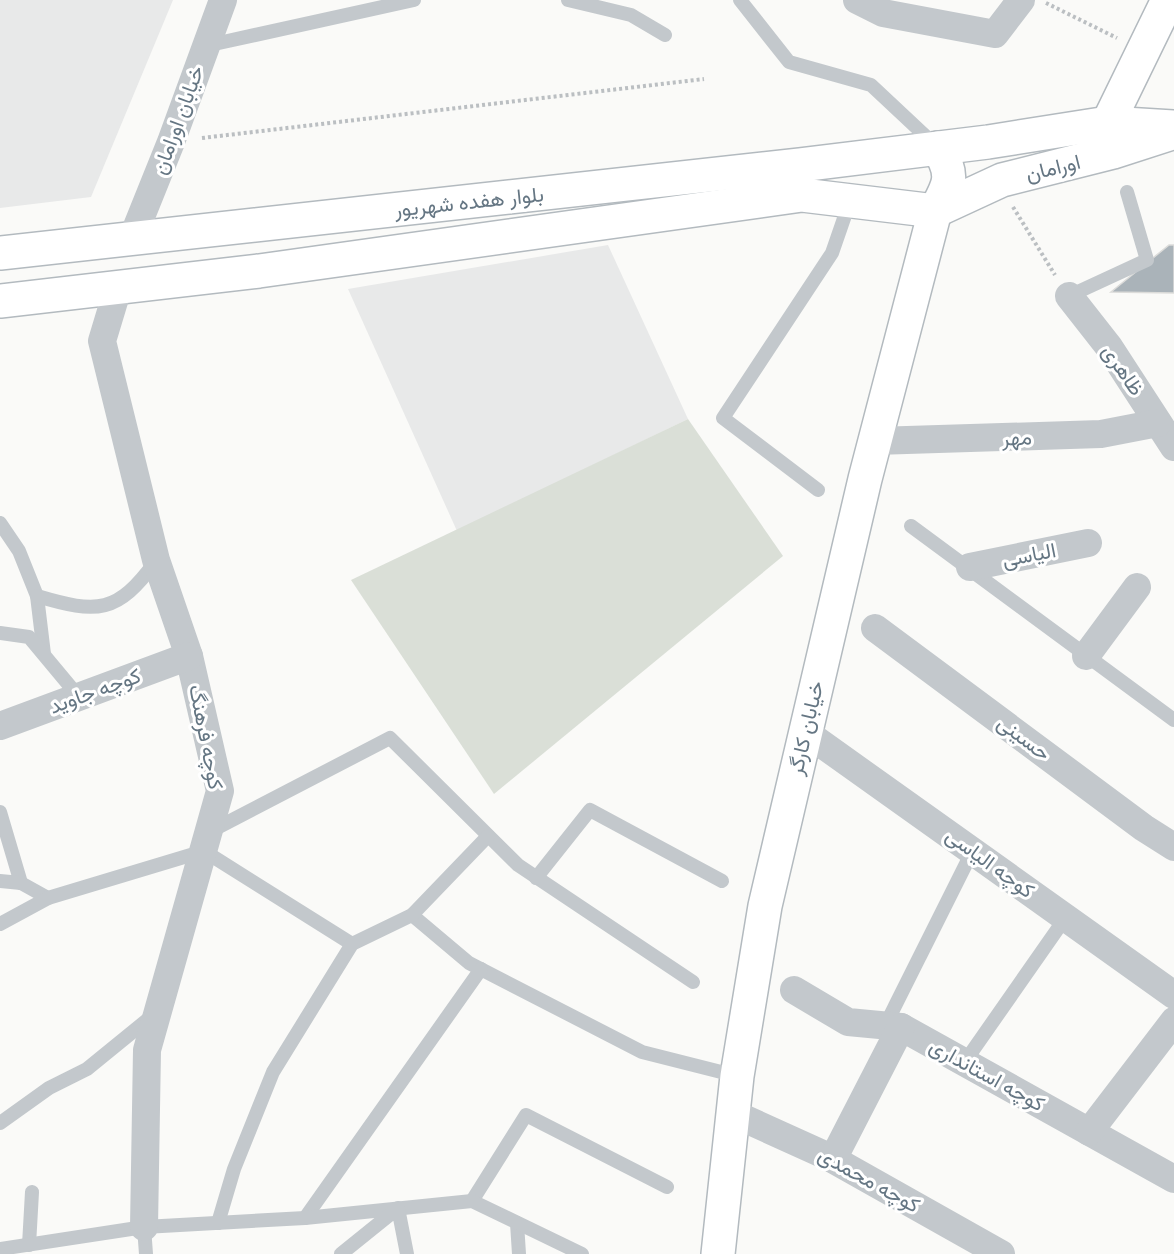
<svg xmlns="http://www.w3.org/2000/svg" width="1174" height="1254" font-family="Roboto,Vazirmatn,sans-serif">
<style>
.built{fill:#e8e9e9}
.green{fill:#dadfd7}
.building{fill:#aab3b9;stroke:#dcdcda;stroke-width:1.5}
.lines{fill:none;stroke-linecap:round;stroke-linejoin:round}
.secondary-casing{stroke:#b3babf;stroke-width:36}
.path{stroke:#bbbfc2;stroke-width:4;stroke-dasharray:3 3;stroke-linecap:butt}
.lane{stroke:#c3c8cc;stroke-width:14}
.street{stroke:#c3c8cc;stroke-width:28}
.secondary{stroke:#fff;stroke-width:33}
.labels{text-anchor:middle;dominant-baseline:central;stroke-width:6;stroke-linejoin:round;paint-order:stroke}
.street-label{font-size:21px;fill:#657683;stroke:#fff}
</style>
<rect width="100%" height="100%" fill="#fafaf8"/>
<!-- built -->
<g class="built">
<path d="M0,0H173L91,197L0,208Z"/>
<path d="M608,245L688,419L457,531L348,289Z"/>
</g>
<!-- green -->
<path class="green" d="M688,419L783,556L494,794L351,580Z"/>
<!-- building -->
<path class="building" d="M1169,245H1174V293L1111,292Z"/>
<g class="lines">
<defs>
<g id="secondary">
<path d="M1108,123L1168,0"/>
<path d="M935,211L1002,180L1113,152L1169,134"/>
<path d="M0,253L800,165L988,142L1108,123L1174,127"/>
<path d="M0,301L259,271L802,195L935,211"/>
<path d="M718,1254L737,1076L765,906L865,479L935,211C950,184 955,175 938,148"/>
</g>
</defs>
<!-- secondary casing -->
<use href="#secondary" class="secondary-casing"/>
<!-- path -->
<g class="path">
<path d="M1046,3L1117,38"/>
<path d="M202,138L704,79"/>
<path d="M1013,207L1055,275"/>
</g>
<!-- lane -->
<g class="lane">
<path d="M568,0L631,15L665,35"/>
<path d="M740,0L789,62L871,85L934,144"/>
<path d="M205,46L414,0"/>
<path d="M1069,296L1147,260L1127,192"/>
<path d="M818,490L723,418L832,253L850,201"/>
<path d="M0,523L19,551L37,596L44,654"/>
<path d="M911,526L1174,720"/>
<path d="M37,596C98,614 117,614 156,561"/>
<path d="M0,633L29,637L79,697"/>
<path d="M0,812L21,883"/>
<path d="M211,831L390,738L518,865L693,982"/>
<path d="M536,878L590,810L722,881"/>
<path d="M0,881L21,883L48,898"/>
<path d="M412,915L469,963L642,1052L737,1076"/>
<path d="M0,924L48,898L204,851L352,944"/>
<path d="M885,1026L973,850"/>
<path d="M964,1063L1066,917"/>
<path d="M0,1123L49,1088L87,1069L152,1016"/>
<path d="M472,1201L526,1115L667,1187"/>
<path d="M305,1218L481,969"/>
<path d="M218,1223L234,1169L273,1072L352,944L412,915L488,836"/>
<path d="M517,1223L519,1254"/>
<path d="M144,1227L146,1254"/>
<path d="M29,1245L32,1192"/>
<path d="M0,1249L144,1227L305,1218L472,1201L582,1254"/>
<path d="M341,1254L398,1208L407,1254"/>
</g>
<!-- street -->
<g class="street">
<path d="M857,0L883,13L995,34L1021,0"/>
<path d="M132,239L171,142L223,0"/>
<path d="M118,288L102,341L156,560L189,656L220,791L147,1050L144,1227"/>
<path d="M1069,296L1109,347L1174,447"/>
<path d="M875,441L1101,434L1158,423"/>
<path d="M970,567L1088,543"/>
<path d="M875,628L1144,828L1174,847"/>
<path d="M1086,656L1137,587"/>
<path d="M0,726L189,656"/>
<path d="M805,732L1174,995"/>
<path d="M794,990L848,1022L901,1027L1174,1179"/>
<path d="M732,1113L827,1156L1001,1254"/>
<path d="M1089,1132L1174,1021"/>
<path d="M833,1159L901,1027"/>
</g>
<!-- secondary -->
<use href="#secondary" class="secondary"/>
</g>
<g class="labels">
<!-- street labels -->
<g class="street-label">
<text transform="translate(178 120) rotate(-70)">خیابان اورامان</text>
<text transform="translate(1053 168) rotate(-14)">اورامان</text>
<text transform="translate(469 202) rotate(-6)">بلوار هفده شهریور</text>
<text transform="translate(1123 370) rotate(56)">ظاهری</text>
<text transform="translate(1017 438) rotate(-2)">مهر</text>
<text transform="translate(1029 555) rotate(-11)">الیاسی</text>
<text transform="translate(95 691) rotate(-20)">کوچه جاوید</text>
<text transform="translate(806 728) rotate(-77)">خیابان کارگر</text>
<text transform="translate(206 737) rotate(79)">کوچه فرهنگ</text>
<text transform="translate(1024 738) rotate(37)">حسینی</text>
<text transform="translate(990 863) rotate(36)">کوچه الیاسی</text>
<text transform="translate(987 1075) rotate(29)">کوچه استانداری</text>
<text transform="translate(869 1180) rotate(29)">کوچه محمدی</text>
</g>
</g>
</svg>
